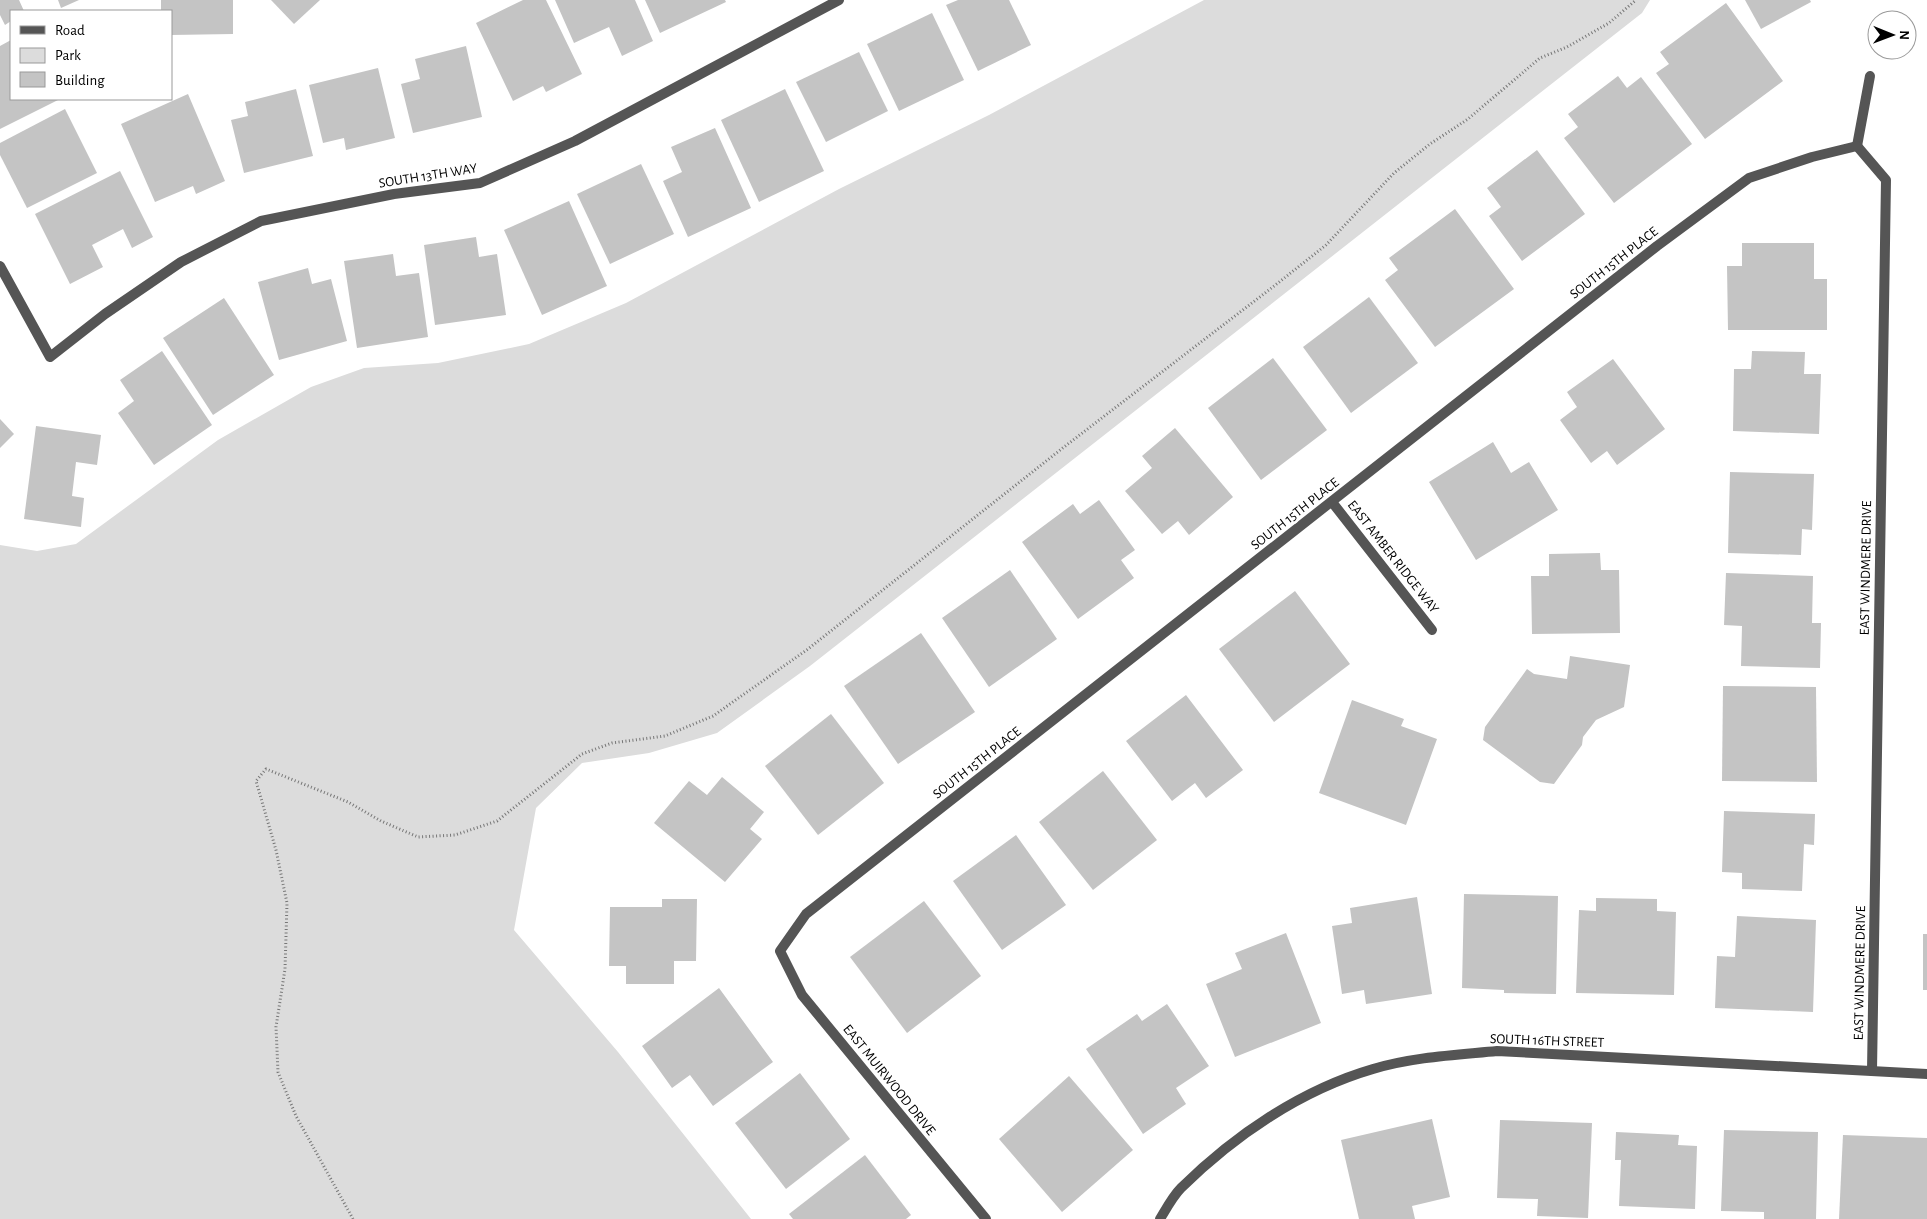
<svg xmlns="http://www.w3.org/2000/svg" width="1927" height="1219" font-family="'Alegreya Sans',sans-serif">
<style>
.green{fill:#dcdcdc}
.building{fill:#c4c4c4}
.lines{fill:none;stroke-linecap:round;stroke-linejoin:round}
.path{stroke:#777;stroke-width:3;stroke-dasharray:1 2.5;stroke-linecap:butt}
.minor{stroke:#555;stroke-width:10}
.labels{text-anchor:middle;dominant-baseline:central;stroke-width:5;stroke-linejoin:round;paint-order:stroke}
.street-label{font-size:14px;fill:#000;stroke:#fff}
</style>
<rect width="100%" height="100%" fill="#fff"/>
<!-- green -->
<path class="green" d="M1204,0H1650L1642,13L810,666L717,733L649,753L582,763L536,808L514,930L618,1052L751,1219H0V545L37,551L76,544L218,440L311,387L364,368L438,363L529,344L626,303L839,189L989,115Z"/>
<!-- building -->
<g class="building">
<path d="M0,0H19L24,11H11V21L5,25L0,15Z"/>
<path d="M58,0H79L61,8Z"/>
<path d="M161,0H233V34L171,35V11H161Z"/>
<path d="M271,0H320L294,24Z"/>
<path d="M523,0H546L582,74L546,92L543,86L513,101L476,23Z"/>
<path d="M555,0H635L653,41L622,56L609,27L574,43Z"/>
<path d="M645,0H725L726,2L660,33Z"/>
<path d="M958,0H1009L1031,45L978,71L946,5Z"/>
<path d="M1745,0H1810L1811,2L1761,29Z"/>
<path d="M1726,3L1783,81L1705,139L1656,73L1669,64L1660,52Z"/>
<path d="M932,13L964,80L899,111L867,44Z"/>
<path d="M11,40V99H60L0,129V46Z"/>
<path d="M466,46L482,117L413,133L401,84L420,79L415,59Z"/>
<path d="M859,52L888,111L826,142L796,82Z"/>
<path d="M378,68L395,138L346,150L344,138L323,143L309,85Z"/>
<path d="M1618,76L1627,88L1641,77L1692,144L1614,203L1564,138L1578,127L1568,114Z"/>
<path d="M296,89L313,156L244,173L231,120L248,116L245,102Z"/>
<path d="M785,89L824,171L759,202L721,120Z"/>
<path d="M188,94L225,181L196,194L193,186L155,202L121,124Z"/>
<path d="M65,109L97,173L27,208L0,155V143Z"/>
<path d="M715,128L751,208L688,237L663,181L682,172L671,147Z"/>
<path d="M1537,150L1585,214L1522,261L1489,216L1501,207L1487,188Z"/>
<path d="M641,164L674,234L610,264L577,194Z"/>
<path d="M120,171L153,237L132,248L123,229L92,245L103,267L70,284L35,214Z"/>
<path d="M569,201L607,286L542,315L504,230Z"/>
<path d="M1455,209L1514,289L1435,347L1385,280L1398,270L1389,258Z"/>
<path d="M476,237L479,257L497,254L506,315L435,325L424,245Z"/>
<path d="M1742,243H1814V279H1827V330H1728L1727,266H1742Z"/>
<path d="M393,254L396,276L419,273L428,337L357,348L344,261Z"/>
<path d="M308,268L312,284L331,279L347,341L279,360L258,282Z"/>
<path d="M1369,297L1418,363L1351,413L1303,347Z"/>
<path d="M224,298L274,375L213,415L163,338Z"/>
<path d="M162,351L212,425L154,465L118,413L134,401L120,380Z"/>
<path d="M1752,351L1805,352L1804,374H1821L1819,434L1733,431L1734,369H1751Z"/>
<path d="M1273,358L1327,430L1261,480L1208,408Z"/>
<path d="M1613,359L1665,429L1617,465L1607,451L1591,463L1560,420L1577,407L1567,392Z"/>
<path d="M0,419L14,434L0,448Z"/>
<path d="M36,426L101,435L97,465L76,462L72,496L84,498L81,527L24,519Z"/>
<path d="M1175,428L1233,497L1189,535L1178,521L1162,534L1125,491L1152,468L1142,456Z"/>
<path d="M1493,442L1511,473L1529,462L1558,510L1476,560L1429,482Z"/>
<path d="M1730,472L1814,474L1812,530L1802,529L1801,555L1728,553Z"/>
<path d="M1099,500L1135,550L1121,560L1134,578L1078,619L1022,542L1073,504L1080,514Z"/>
<path d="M1600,553L1601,570H1619L1620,633L1532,634L1531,576H1549V554Z"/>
<path d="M1010,570L1057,639L989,687L942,618Z"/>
<path d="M1726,573L1813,576L1812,623H1821L1820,668L1741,666L1742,626L1724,625Z"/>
<path d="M1295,591L1350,664L1274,722L1219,649Z"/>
<path d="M921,633L975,712L898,764L844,686Z"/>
<path d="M1570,656L1630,665L1624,707L1596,720L1583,737L1582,745L1554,784L1540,782L1483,740L1485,727L1527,669L1534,674L1567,679Z"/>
<path d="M1723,686L1816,687L1817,782L1722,781Z"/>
<path d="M1186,695L1243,770L1206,798L1195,783L1172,801L1126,741Z"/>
<path d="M1352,700L1404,719L1401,726L1437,739L1406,825L1319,793Z"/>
<path d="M831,714L884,783L818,835L765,766Z"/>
<path d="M1103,771L1157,840L1093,890L1039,822Z"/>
<path d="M722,777L764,812L750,829L762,839L725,882L654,823L689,781L707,795Z"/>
<path d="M1724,811L1815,814L1814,845L1804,844L1802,891L1742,889V873L1722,872Z"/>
<path d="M1016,835L1066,905L1002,950L953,881Z"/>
<path d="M1464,894L1558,896L1556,994L1504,993V990L1462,988Z"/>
<path d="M1417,897L1432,994L1366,1004L1364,990L1342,994L1332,926L1352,923L1350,908Z"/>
<path d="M1596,898L1657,899V911L1676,912L1674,995L1576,993L1579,910L1596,911Z"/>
<path d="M662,899H697L696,961H674V984H626V966H609L610,907H662Z"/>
<path d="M924,901L981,976L907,1033L850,957Z"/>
<path d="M1737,916L1816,920L1813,1012L1715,1008L1717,956L1735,957Z"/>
<path d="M1286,933L1321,1023L1235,1057L1206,984L1242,969L1235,953Z"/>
<rect x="1923" y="934" width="4" height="56"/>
<path d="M719,988L773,1062L713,1106L690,1075L672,1088L642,1046Z"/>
<path d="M1167,1004L1209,1066L1176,1088L1186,1104L1143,1134L1086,1049L1137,1014L1142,1021Z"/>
<path d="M800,1073L850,1139L786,1189L735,1123Z"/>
<path d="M1069,1076L1133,1150L1062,1212L999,1139Z"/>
<path d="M1432,1119L1450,1197L1412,1206L1415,1219H1359L1341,1140Z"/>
<path d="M1500,1120L1592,1123L1588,1218L1537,1216L1538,1199L1497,1198Z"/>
<path d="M1724,1130L1818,1132L1816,1219H1764V1212L1721,1211Z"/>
<path d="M1616,1132L1679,1135L1678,1145L1697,1146L1695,1209L1619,1206L1621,1160H1615Z"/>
<path d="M1843,1135L1927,1138V1219H1839Z"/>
<path d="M865,1155L911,1215L906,1219H793L789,1214Z"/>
</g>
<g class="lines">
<!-- path -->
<path class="path" d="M353,1219L296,1116L278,1072L276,1027L285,969L287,903L276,850L256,781L266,769L348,802L381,821L418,837L455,835L497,821L582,754L612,743L665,736L713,716L808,649L1064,447L1278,283L1326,245L1394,173L1430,144L1468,119L1540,58L1567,47L1609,23L1636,0"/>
<!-- minor -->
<g class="minor">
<path d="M1857,146L1886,180L1872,1071"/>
<path d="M1857,146L1870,76"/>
<path d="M0,266L50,357L105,314L181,262L261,221L394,194L480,183L575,141L839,0"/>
<path d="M1332,502L1432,630"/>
<path d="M986,1219L802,995L780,951L806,914L1657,246L1749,178L1812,157L1857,146"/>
<path d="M1160,1219C1166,1209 1173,1196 1181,1188C1235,1135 1301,1090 1373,1069C1413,1057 1456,1055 1497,1051L1927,1074"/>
</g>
</g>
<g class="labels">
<!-- street labels -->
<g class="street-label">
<text transform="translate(428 176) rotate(-9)">SOUTH 13TH WAY</text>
<text transform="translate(1614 263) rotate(-38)">SOUTH 15TH PLACE</text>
<text transform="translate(1295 514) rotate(-38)">SOUTH 15TH PLACE</text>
<text transform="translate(1393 557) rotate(52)">EAST AMBER RIDGE WAY</text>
<text transform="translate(1866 568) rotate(-89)">EAST WINDMERE DRIVE</text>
<text transform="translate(977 763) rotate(-38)">SOUTH 15TH PLACE</text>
<text transform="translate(1860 973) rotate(-89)">EAST WINDMERE DRIVE</text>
<text transform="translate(1547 1041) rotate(2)">SOUTH 16TH STREET</text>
<text transform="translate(889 1080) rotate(51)">EAST MUIRWOOD DRIVE</text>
</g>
</g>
<!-- legend -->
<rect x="10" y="10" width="162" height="90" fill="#ffffff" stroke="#999999"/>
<rect x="20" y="26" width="25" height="8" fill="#555555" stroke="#999999"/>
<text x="55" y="35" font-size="15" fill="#000000">Road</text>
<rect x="20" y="48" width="25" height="15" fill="#dcdcdc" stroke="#999999"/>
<text x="55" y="60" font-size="15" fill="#000000">Park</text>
<rect x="20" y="72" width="25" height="15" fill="#c4c4c4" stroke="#999999"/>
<text x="55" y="85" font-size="15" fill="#000000">Building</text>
<!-- north arrow -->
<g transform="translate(1892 35) rotate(91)"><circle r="24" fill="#ffffff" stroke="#999999"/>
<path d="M0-4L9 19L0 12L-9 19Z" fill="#000000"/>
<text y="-8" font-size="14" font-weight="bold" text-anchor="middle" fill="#000000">N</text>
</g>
</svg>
